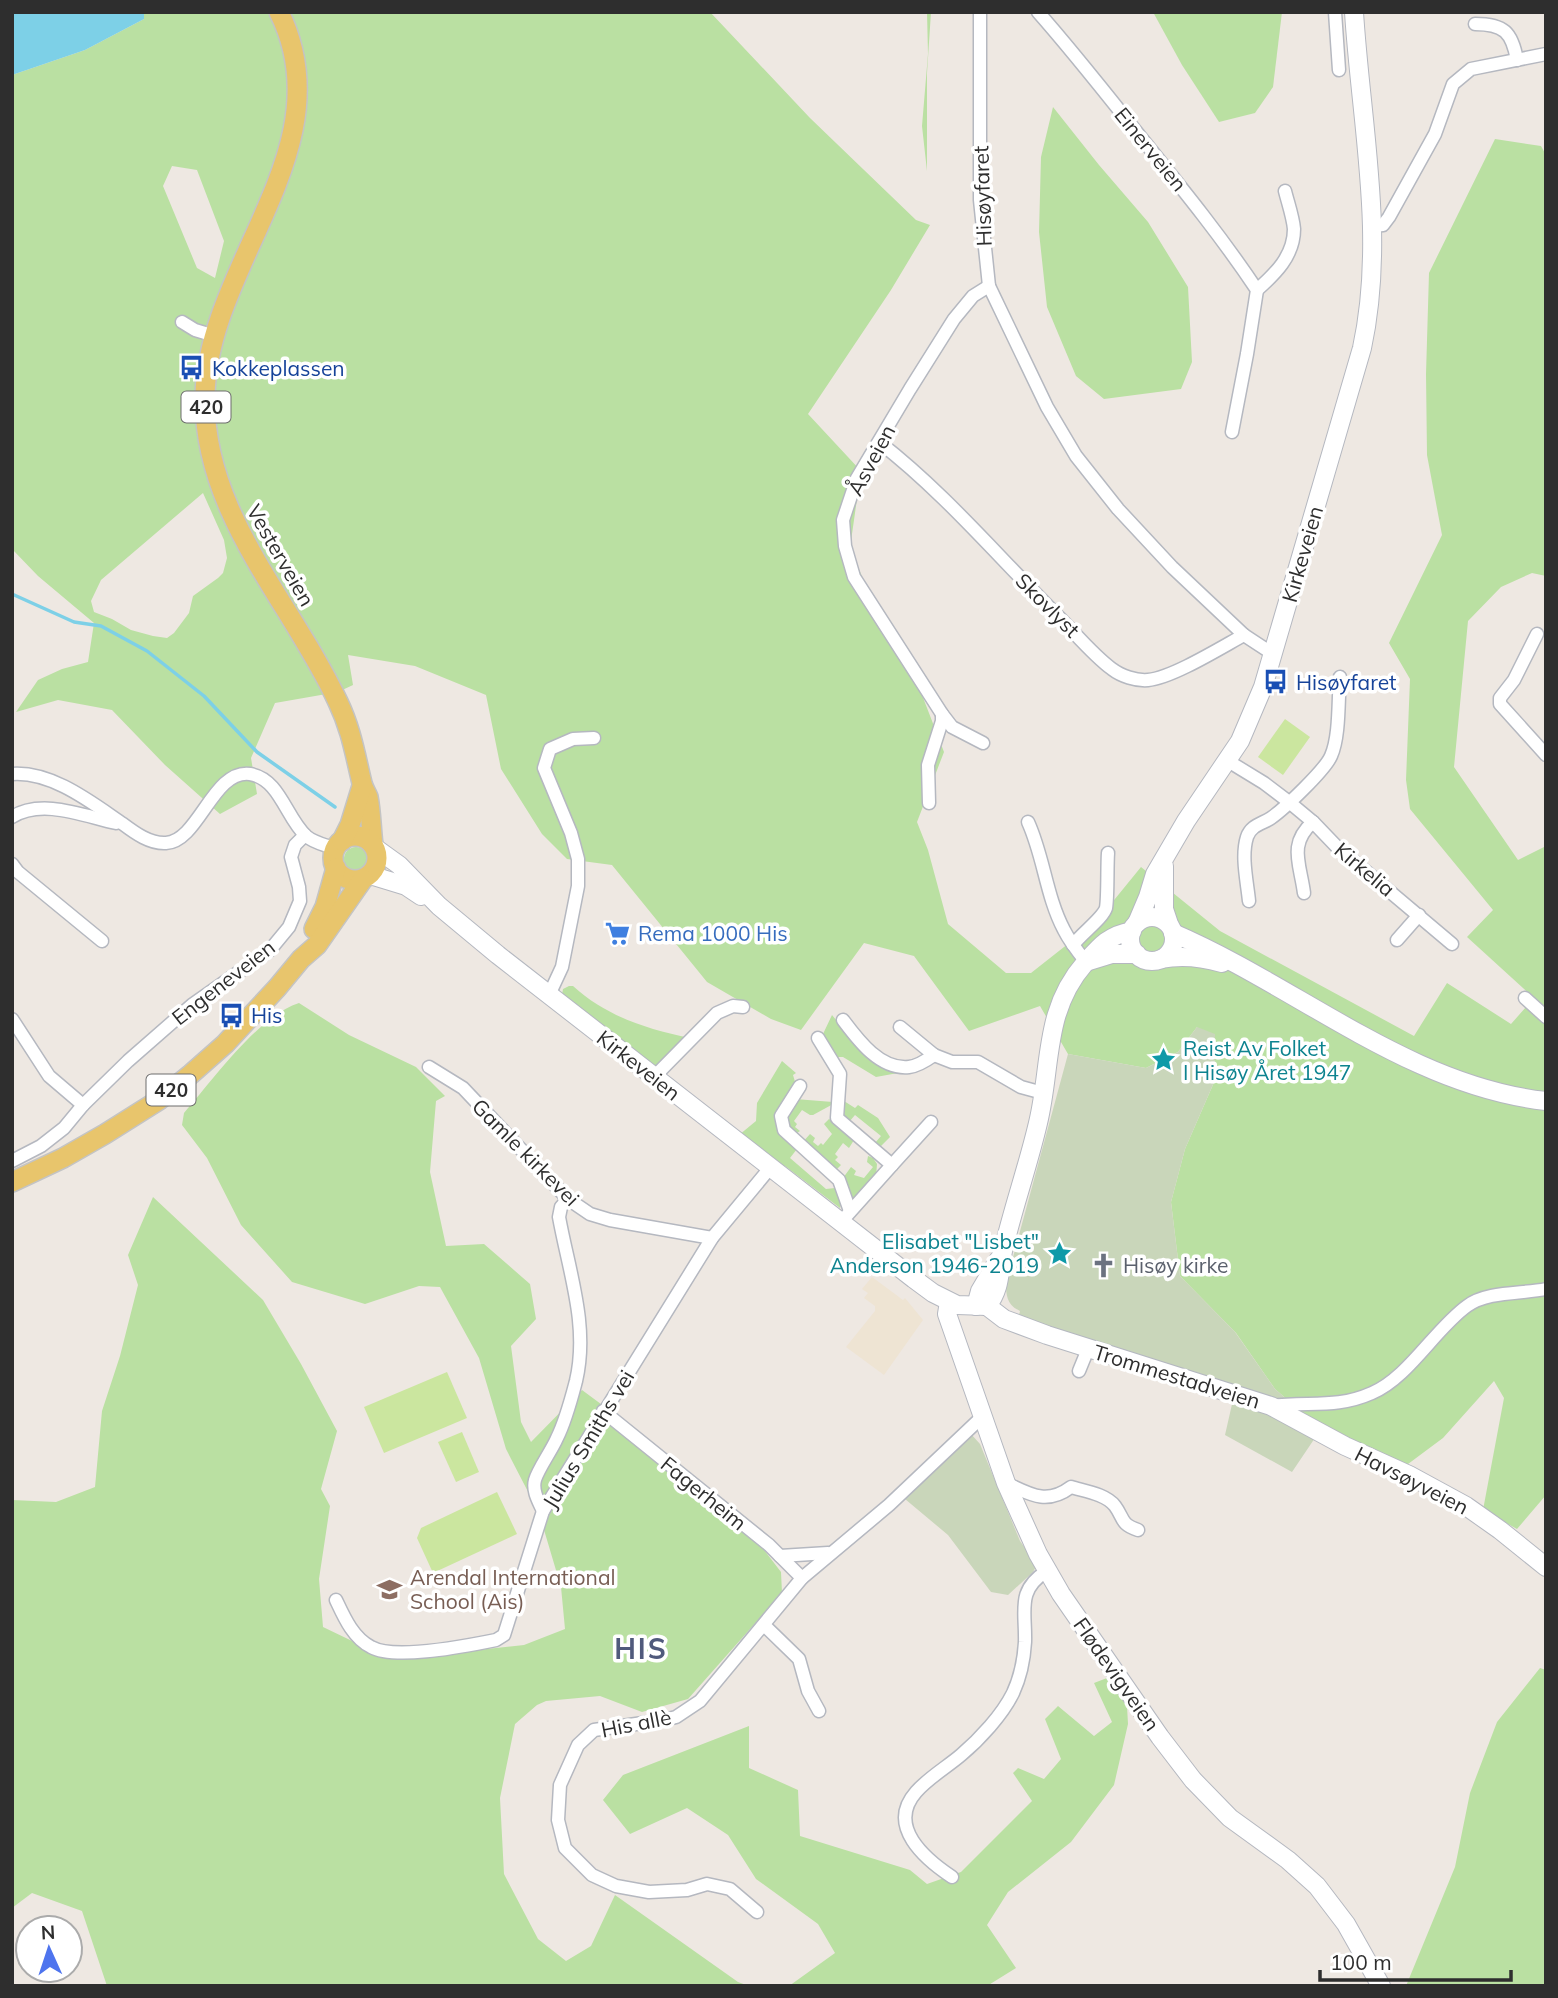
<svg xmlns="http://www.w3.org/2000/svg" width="1558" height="1998" font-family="Mulish,sans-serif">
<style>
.education{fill:#eee4d3}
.green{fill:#bae0a2;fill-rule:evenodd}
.cemetery{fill:#c9d6ba}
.pitch{fill:#cbe69f}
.water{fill:#7dd0e7}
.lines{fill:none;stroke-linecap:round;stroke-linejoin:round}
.stream{stroke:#7dd0e7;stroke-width:3.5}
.minor-casing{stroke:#b5b8c0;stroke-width:15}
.secondary-casing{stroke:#b5b8c0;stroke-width:20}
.primary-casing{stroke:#c4c4c4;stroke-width:22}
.minor{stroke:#fff;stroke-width:12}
.secondary{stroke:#fff;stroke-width:18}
.primary{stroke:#e8c56c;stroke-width:19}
.labels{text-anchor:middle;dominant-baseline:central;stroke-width:7;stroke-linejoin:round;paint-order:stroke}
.shield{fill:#fff;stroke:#6d6d6d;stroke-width:2}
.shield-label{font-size:19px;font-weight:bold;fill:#2e2e2e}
.street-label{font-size:21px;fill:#2e2e2e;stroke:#fff}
.transit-label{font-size:21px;fill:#164399;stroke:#fff;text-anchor:start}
.shop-label{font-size:21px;fill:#366cbe;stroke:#fff;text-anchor:start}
.culture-label{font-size:21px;fill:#0d838f;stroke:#fff;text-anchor:start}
.worship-label{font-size:21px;fill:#5b616d;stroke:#fff;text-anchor:start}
.education-label{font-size:21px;fill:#785e54;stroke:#fff;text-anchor:start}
.district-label{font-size:28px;font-weight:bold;letter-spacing:2px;fill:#505a7c;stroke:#fff}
</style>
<rect width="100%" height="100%" fill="#eee8e2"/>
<!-- education -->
<path class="education" d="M872,1277L903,1300L905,1298L923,1320L884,1375L846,1347L875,1311V1306L864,1298L868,1293L862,1289Z"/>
<!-- green -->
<g class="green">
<path d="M144,12H710L810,118L916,220L930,225L891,290L808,414L861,471L850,548L879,617L917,682L944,752L917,822L928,850L948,924L1006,973H1031L1097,921L1141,867L1220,931L1414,1036L1447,983L1511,1024L1534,998L1467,937L1493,910L1410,809L1406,780L1410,679L1389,643L1442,535L1427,455L1426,374L1429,273L1495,139L1541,146L1546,155V576L1532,573L1501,587L1468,621L1454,767L1518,860L1546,846V1495L1517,1529L1483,1510L1504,1398L1494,1381L1443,1438L1404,1467L1321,1429L1275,1389L1236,1333L1180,1276L1171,1202L1185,1149L1215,1080L1197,1027L1178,1052L1146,1068L1068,1054L1040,1006L969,1031L914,956L864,943L801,1030L771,1019L707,982L612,865L567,859L542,834L501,769L486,695L415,666L348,655L353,685L338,692L275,703L251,758L257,794L220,814L165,765L112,710L58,700L16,712L38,680L62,669L88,662L94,623L38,576L12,549V75L85,50L144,19ZM172,166L197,170L224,241L215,278L197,268L163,186ZM203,493L224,540L227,558L223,573L218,578L193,596L189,613L174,633L167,638L153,636L131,630L112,619L94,612L91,601L101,580Z"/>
<path d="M927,12H931L927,73V171L922,126L928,54Z"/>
<path d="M1153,12H1282L1273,87L1255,113L1219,122L1182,65Z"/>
<path d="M1053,107L1099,165L1148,222L1188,287L1192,362L1181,389L1104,399L1076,376L1047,307L1039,232L1041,157Z"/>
<circle cx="356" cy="859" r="12"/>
<path d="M569,986H573C606,1016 646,1029 690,1038L658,1071L562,995L563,989Z"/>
<path d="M299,1003L349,1035L416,1067L445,1096L436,1101L430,1172L446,1246L484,1244L530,1284L536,1319L511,1346L521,1422L531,1442L582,1390L628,1424L745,1525L781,1572L782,1593L688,1699L642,1712L600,1696L546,1701L537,1705L515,1724L500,1798L504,1874L538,1939L566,1961L591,1946L615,1895L738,1982L749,1986H107L82,1911L32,1893L12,1908V1500L56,1502L95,1487L102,1411L120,1356L138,1285L128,1255L153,1197L263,1300L301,1364L337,1431L321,1489L330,1506L319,1579L323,1627L373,1651L449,1653L524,1645L565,1629L561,1587L539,1513L506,1449L479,1358L440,1287L419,1286L365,1304L292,1282L241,1225L207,1158L182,1125L184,1113C212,1081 258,1016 299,1003Z"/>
<path d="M832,1015L855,1043L898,1073L876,1077L843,1057H838L823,1034Z"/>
<path d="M782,1061L796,1073L793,1075L796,1085L780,1111L797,1149L790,1158L826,1189L835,1188L842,1199L840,1208L785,1166L779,1167L739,1135L756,1121L757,1103Z"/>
<path d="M795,1099L833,1102L835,1103L813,1115H810L802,1110L794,1121L797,1124L795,1127L800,1131L794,1135L788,1129L787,1112Z"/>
<path d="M844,1101L855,1108L858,1105L878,1118L890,1137L880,1147L875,1143L881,1136L855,1115L849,1122L842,1115Z"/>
<path d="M829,1119L854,1140L849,1148L843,1143L835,1154L838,1157L835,1160L841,1165L835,1171L802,1143L810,1134L815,1138L813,1142L818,1146L821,1143L823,1145L832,1134L824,1124Z"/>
<path d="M868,1156L873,1158L877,1164L876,1177L855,1199L851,1197L843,1178L851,1167L856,1171L854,1175L864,1178L873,1167L867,1162Z"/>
<path d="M1540,1668L1546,1670V1986H1406L1455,1867L1470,1793L1497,1722Z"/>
<path d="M1107,1678L1127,1706L1128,1724L1114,1785L1071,1842L1008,1892L987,1925L1016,1968L987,1986H789L835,1953L818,1924L756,1879L728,1835L687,1808L630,1834L603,1800L623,1775L749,1726V1768L798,1790L800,1836L910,1870L927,1884L961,1872L1032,1801L1013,1773L1018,1768L1044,1779L1061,1759L1045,1719L1058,1706L1094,1736L1112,1722L1094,1683Z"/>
</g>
<!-- cemetery -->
<g class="cemetery">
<path d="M1197,1027L1215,1034V1080L1185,1149L1171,1202L1180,1276L1235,1332L1275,1389L1321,1429L1292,1472L1225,1435L1235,1391L1018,1319L1020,1311C1007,1305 1006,1296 1006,1283L1068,1054L1146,1068L1178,1052Z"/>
<path d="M971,1434L980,1444L1020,1541L1037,1565L1033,1572L1008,1595L991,1592L948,1535L905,1499Z"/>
</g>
<!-- pitch -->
<g class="pitch">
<path d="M1285,719L1310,737L1283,775L1258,757Z"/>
<path d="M447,1372L467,1418L384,1453L364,1407Z"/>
<path d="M462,1432L479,1472L456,1482L438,1442Z"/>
<path d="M497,1492L517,1534L433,1573L417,1538L421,1528Z"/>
</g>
<!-- water -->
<path class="water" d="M12,12H144V19L85,50L12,75Z"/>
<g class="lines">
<!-- stream -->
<path class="stream" d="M12,594L74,622L101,626L147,651L204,696L257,752L335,807"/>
<defs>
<g id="minor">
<path d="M980,12V200L989,286L1047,407L1076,456L1118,509L1172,567L1244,635L1273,654"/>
<path d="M1038,12C1076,55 1111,100 1147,145C1185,192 1223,239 1257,290L1247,354L1232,432"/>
<path d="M1335,12L1339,70"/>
<path d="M1475,24C1504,24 1512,32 1517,60"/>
<path d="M1373,226L1383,225L1389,217L1435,134L1453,84L1471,69L1546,54"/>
<path d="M1257,290C1275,274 1294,256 1294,229C1293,217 1288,203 1285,191"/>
<path d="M182,322L195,330L215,336"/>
<path d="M879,442C946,494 999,558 1059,617C1076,634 1093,655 1112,669C1121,676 1136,681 1148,680C1172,678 1222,647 1244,635"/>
<path d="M1537,634L1514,680L1500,698V704L1546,755"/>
<path d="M983,743L952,727L942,714L854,577L845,546L843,520L857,478L910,389L954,319L973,296L989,286"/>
<path d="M1228,761L1264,783L1289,802L1313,822L1337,847L1452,944"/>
<path d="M12,774C52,771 92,803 123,824C135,833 150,844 166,843C199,841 213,769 250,774C280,779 286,818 306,836C314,843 326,845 336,849"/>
<path d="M929,803L928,765L942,721V714"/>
<path d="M12,817C42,798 84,816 116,823"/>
<path d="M1028,822C1044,857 1046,896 1064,930C1070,942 1078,952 1086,962"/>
<path d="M12,864L18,872L102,941"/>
<path d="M1304,893C1300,863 1288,844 1313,822"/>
<path d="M1249,901C1247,881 1241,856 1247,837C1251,825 1262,824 1271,818C1284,809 1325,770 1331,756C1340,736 1338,699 1340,677"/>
<path d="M1397,940L1419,915"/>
<path d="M1073,945C1081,934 1103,918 1106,908C1108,897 1107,866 1108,853"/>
<path d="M549,995L562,967L578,886V859L571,833L544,768L550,749L573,739L594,738"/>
<path d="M1525,998L1546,1017"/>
<path d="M12,1019L49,1076L83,1105"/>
<path d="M843,1020C858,1040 880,1070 909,1067C918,1066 927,1060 934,1055"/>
<path d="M900,1027L934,1055L952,1062H978L1021,1087L1043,1093"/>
<path d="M818,1038L840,1074L837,1118L892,1165L841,1222"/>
<path d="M429,1067L463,1088L568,1199L590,1214L610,1220L712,1238"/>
<path d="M654,1077L717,1013L733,1006L743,1007"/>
<path d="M800,1086L781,1116L784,1130L839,1180L850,1211"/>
<path d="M12,1161L41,1146L64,1128L83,1105L128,1061L192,1005L270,950L289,927L300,901L299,887L291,857L295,845L305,835"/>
<path d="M892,1165L931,1122"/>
<path d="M1079,1371L1088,1349"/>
<path d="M1271,1406C1309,1401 1336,1409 1372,1393C1408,1378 1435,1329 1467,1306C1487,1291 1522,1294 1546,1289"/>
<path d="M603,1411L769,1545L802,1578"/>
<path d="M1006,1483C1031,1495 1047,1505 1071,1487C1084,1491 1106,1494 1115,1506C1124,1518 1120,1524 1138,1530"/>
<path d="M543,1511C539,1502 532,1491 535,1480C538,1469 552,1450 557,1438C566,1420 571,1400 576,1381C589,1326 569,1272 559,1217L561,1207L568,1199"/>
<path d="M780,1556L828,1553"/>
<path d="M336,1600C344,1617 353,1638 371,1647C394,1660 460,1647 486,1642L496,1640L504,1635L543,1511L712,1238L770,1168"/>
<path d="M764,1625L799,1659L808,1691L819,1711"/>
<path d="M952,1877C925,1859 886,1826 916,1792C928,1778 947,1767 961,1755C980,1739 1002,1715 1013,1693C1020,1678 1024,1659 1025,1642C1026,1611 1016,1590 1047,1571"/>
<path d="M757,1912L730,1889L707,1884L687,1890L649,1892L616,1886L592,1875L565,1848L558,1820L560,1785L578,1745L594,1730L664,1720L676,1717L700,1701L802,1578L889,1505L983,1416"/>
</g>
<g id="secondary">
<path d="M374,847L399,865L439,906L498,955L914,1279L933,1293L957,1305L987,1306"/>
<path d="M1164,866V909L1169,924"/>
<path d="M370,875L406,886L421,896"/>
<circle cx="1152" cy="939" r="22"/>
<path d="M1137,923L1148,897L1155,874L1186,821L1240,741L1263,687L1362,348C1386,237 1361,124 1354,12"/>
<path d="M1173,933C1297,986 1409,1086 1546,1101"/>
<path d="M1161,959C1182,955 1201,957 1222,963"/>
<path d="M1086,962L1112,954H1137"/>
<path d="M949,1302L947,1314L1006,1483L1038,1554L1061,1594L1160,1737L1193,1780L1230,1818L1288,1860L1317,1886L1346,1924L1381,1986"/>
<path d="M976,1306L980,1291L999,1259"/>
<path d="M987,1306L1004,1319L1047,1335L1271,1406L1345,1446L1409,1475L1466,1506L1500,1530L1546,1567"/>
<path d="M987,1306C1001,1289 999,1271 1003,1251C1013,1208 1028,1166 1038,1123C1052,1065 1043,1011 1085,963C1100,946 1109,935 1132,931"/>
</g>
<g id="primary">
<path d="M279,12C346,147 208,263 205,395C202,513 291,601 338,702C351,729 355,754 362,783C363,788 366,792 368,797C371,812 371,829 373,845"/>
<circle cx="355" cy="858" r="22"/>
<path d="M342,841L350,825L362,786"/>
<path d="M314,929L325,907L336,868"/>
<path d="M12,1182L63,1158L105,1134L159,1100L191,1074L225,1044L277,988L301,959L317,945L363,879"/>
</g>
</defs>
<!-- minor casing -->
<use href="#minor" class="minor-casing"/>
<!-- secondary casing -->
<use href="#secondary" class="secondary-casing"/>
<!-- primary casing -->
<use href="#primary" class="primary-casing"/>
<!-- minor -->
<use href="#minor" class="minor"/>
<!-- secondary -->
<use href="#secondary" class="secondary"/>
<!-- primary -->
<use href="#primary" class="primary"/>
</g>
<!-- icons -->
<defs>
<symbol id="bus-bare" viewBox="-9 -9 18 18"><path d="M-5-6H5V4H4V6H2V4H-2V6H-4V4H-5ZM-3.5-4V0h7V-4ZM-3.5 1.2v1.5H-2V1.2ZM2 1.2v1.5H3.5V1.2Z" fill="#1a4fb4" stroke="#fff" stroke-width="2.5" paint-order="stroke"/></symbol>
<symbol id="supermarket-bare" viewBox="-9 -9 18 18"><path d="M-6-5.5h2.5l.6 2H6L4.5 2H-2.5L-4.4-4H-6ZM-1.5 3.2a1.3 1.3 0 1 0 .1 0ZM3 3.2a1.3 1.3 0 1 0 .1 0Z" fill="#3f7fe0" stroke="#fff" stroke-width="2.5" paint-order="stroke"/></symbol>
<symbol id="sight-bare" viewBox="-9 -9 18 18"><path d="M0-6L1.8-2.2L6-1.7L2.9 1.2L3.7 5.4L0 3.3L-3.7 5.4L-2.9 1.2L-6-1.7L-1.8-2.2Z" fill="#0f9aa8" stroke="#fff" stroke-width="2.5" paint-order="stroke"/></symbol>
<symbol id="church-bare" viewBox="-9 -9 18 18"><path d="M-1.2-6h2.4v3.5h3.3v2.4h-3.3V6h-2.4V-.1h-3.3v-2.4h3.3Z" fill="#6b7280" stroke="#fff" stroke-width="2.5" paint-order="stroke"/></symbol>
<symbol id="school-bare" viewBox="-9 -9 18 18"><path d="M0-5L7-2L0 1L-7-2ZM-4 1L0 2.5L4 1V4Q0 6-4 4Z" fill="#8d6e63" stroke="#fff" stroke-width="2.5" paint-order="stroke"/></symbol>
</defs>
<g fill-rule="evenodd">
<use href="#bus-bare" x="174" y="350" width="35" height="35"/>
<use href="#bus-bare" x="1258" y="664" width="35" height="35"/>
<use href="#supermarket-bare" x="600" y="916" width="35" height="35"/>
<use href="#bus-bare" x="214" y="998" width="35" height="35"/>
<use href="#sight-bare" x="1146" y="1042" width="35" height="35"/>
<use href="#sight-bare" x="1042" y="1236" width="35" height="35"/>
<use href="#church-bare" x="1086" y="1248" width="35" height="35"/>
<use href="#school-bare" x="372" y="1572" width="35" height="35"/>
</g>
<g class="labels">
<!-- shield labels -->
<g class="shield">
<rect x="181.5" y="391.5" width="49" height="31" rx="5"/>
<rect x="146.5" y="1074.5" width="49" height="31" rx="5"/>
</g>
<g class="shield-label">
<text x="206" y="407">420</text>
<text x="171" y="1090">420</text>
</g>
<!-- street labels -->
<g class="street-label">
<text transform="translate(1151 149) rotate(51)">Einerveien</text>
<text transform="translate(982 196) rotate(-92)">Hisøyfaret</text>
<text transform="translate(871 460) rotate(-62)">Åsveien</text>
<text transform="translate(1302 554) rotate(-74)">Kirkeveien</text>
<text transform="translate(281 555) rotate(60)">Vesterveien</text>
<text transform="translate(1048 605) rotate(45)">Skovlyst</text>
<text transform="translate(1365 869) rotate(40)">Kirkelia</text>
<text transform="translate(223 982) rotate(-38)">Engeneveien</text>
<text transform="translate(639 1065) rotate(38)">Kirkeveien</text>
<text transform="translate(526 1152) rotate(45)">Gamle kirkevei</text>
<text transform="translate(1177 1376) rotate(17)">Trommestadveien</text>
<text transform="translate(588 1439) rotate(-59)">Julius Smiths vei</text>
<text transform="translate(1412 1480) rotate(27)">Havsøyveien</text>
<text transform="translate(704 1493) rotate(39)">Fagerheim</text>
<text transform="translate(1117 1674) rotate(55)">Flødevigveien</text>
<text transform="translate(636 1723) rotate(-11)">His allè</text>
</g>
<!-- transit labels -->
<g class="transit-label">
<text x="212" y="368">Kokkeplassen</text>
<text x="1296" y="682">Hisøyfaret</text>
<text x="251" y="1015">His</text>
</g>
<!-- shop labels -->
<g class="shop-label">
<text x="638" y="933">Rema 1000 His</text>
</g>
<!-- culture labels -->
<g class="culture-label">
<text x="1183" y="1048">Reist Av Folket<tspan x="1183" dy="24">I Hisøy Året 1947</tspan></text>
<text x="1039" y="1241" text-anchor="end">Elisabet "Lisbet"<tspan x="1039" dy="24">Anderson 1946-2019</tspan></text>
</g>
<!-- worship labels -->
<g class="worship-label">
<text x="1123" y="1265">Hisøy kirke</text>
</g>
<!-- education labels -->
<g class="education-label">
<text x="410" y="1577">Arendal International<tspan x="410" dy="24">School (Ais)</tspan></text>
</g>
<!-- district labels -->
<g class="district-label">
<text x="641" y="1648">HIS</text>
</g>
</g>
<!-- border -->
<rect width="1558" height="1998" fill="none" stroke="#2e2e2e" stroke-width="28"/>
<!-- north arrow -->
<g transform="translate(49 1949) rotate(357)"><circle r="33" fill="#ffffff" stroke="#ababab" stroke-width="2"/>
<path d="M0-5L12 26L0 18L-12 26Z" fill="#4e74ee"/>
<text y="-10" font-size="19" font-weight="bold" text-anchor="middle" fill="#2e2e2e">N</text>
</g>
<!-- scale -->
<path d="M1320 1970v10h191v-10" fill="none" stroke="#2e2e2e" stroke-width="3.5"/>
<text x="1330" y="1970" font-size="21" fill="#2e2e2e" stroke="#ffffff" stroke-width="5" paint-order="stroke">100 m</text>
</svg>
